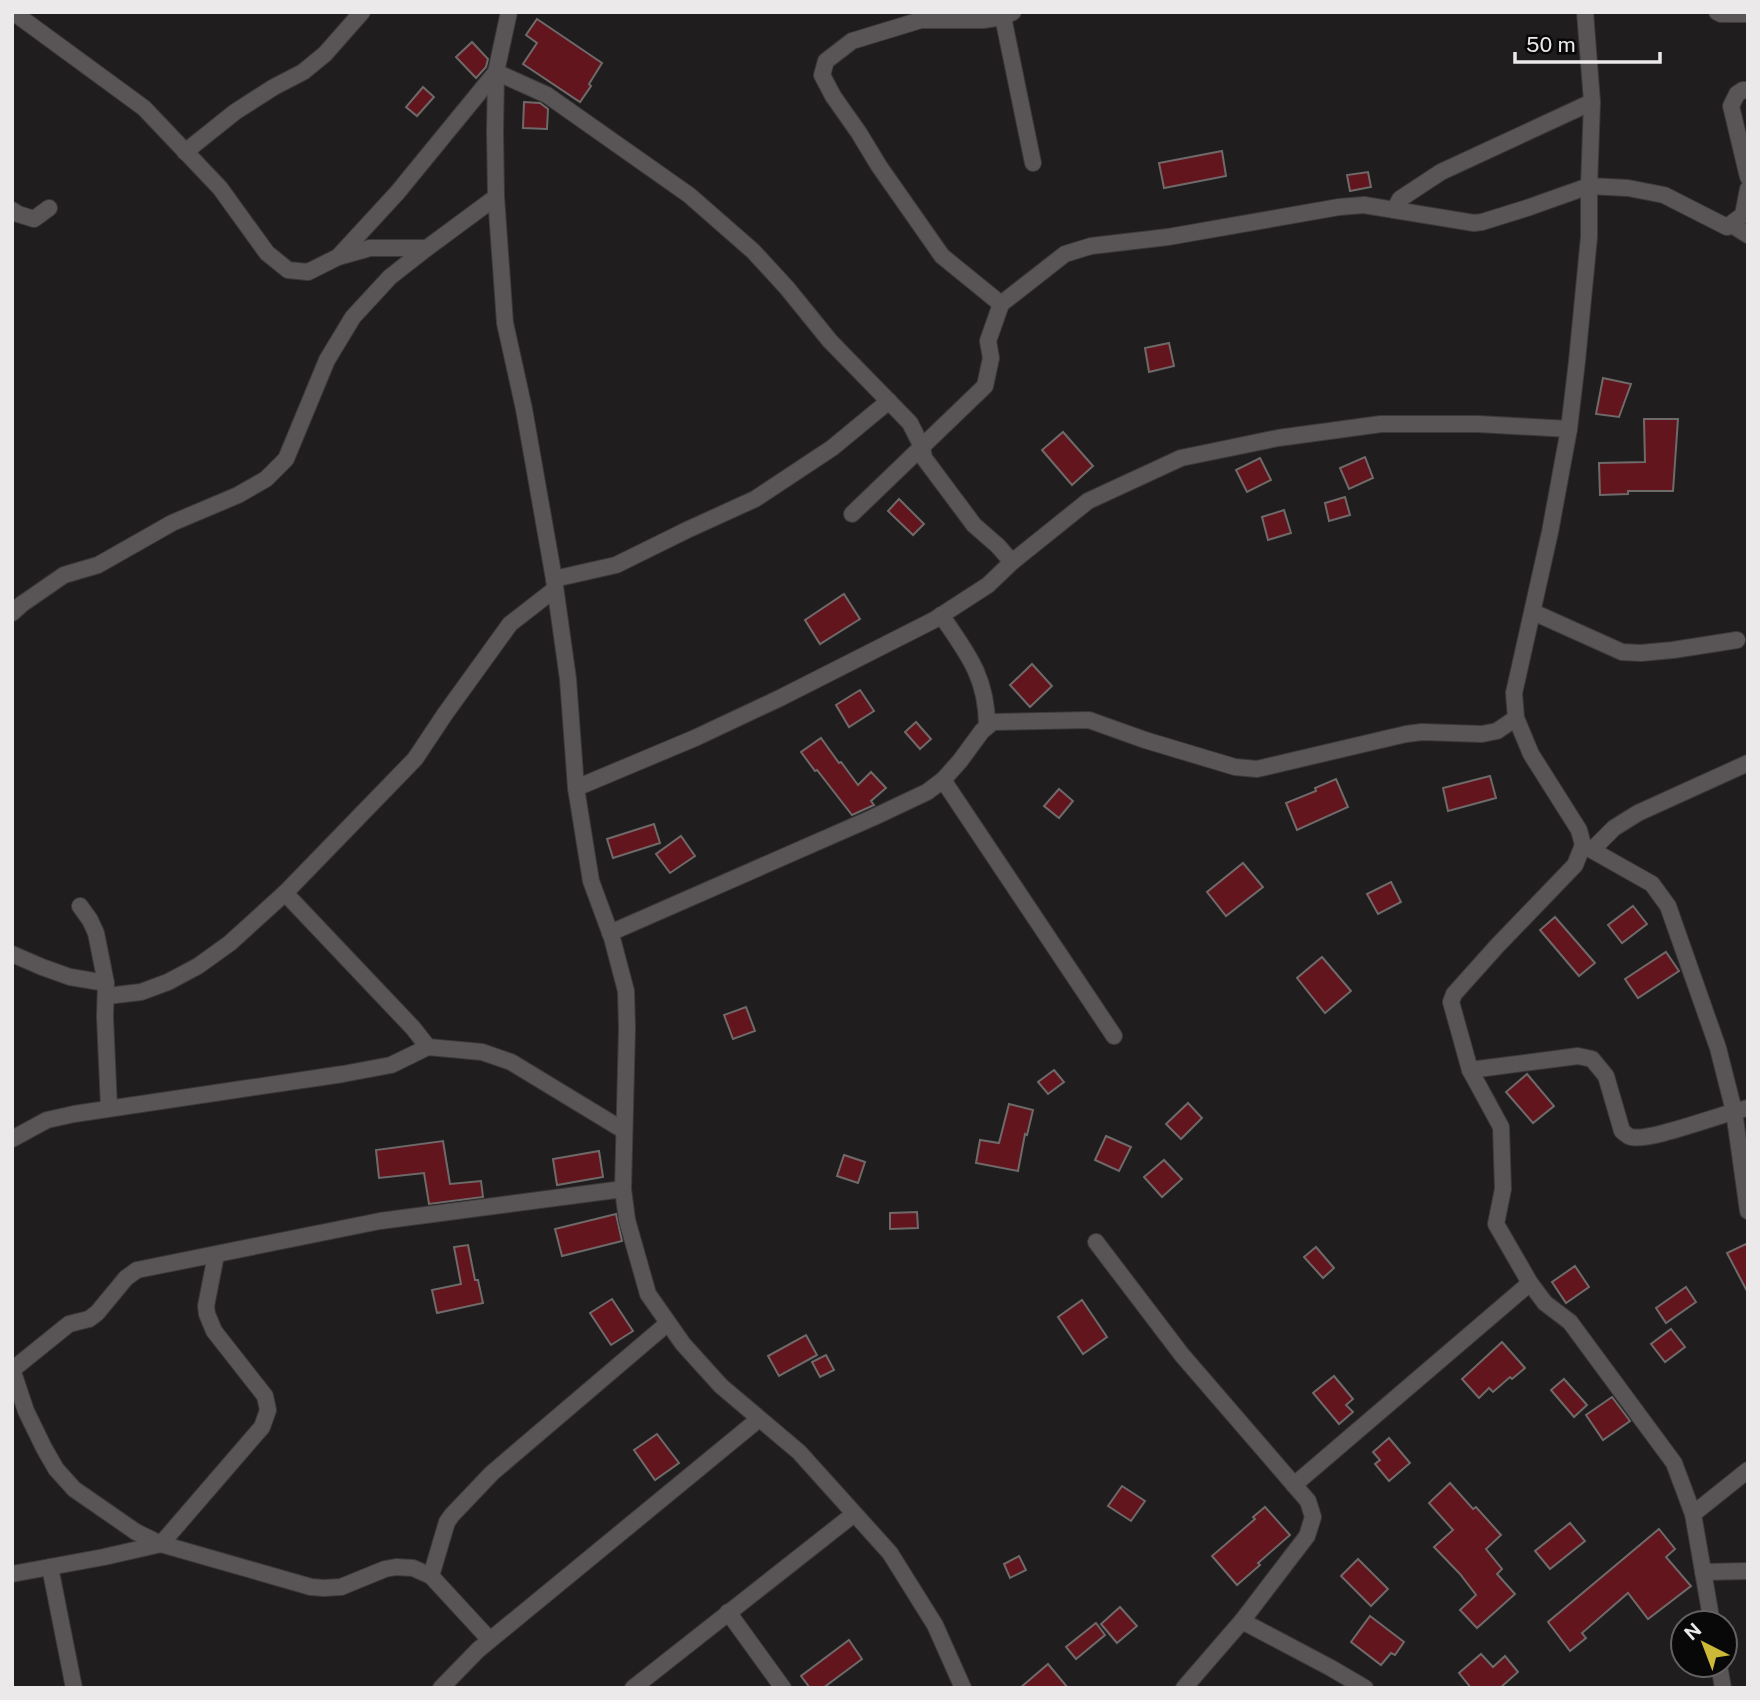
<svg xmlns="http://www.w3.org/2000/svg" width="1760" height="1700" font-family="'Public Sans',sans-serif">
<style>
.building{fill:#63151d;stroke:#6e6a6a;stroke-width:2}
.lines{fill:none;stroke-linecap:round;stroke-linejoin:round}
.street-casing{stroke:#3c393a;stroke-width:18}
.street{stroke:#595556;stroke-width:16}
</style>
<rect width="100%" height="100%" fill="#201d1e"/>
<!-- building -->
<g class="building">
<path d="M537,19L602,63L589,84L591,86L580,102L523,64L537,43L526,35Z"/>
<path d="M472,42L488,59L486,67L476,78L456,57Z"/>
<path d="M423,87L434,97L417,116L406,107Z"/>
<path d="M524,102L540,103L548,109L547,129L523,128Z"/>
<path d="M1222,151L1226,176L1164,188L1159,163Z"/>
<path d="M1368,172L1371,187L1350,191L1347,175Z"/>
<path d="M1169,343L1174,366L1149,372L1145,348Z"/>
<path d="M1603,378L1631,384L1619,417L1596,414Z"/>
<path d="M1644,419H1678L1673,491H1628V494L1600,495L1599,463L1645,462Z"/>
<path d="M1063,432L1093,466L1072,485L1042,450Z"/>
<path d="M1365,457L1373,478L1349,489L1340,468Z"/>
<path d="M1260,458L1271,480L1247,492L1236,470Z"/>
<path d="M1345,497L1350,515L1329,521L1325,503Z"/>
<path d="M899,499L924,524L913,535L888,511Z"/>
<path d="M1284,510L1291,533L1268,540L1262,517Z"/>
<path d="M844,594L860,619L820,644L805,620Z"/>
<path d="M1032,664L1052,686L1030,707L1010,685Z"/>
<path d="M860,690L874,711L849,727L836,705Z"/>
<path d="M916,722L931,739L920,749L905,732Z"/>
<path d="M821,738L839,763L841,762L858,785L871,772L886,788L871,801L874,805L852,815L817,770L815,771L801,752Z"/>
<path d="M1490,776L1496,798L1448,811L1443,788Z"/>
<path d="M1336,779L1348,807L1297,830L1286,803L1316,791L1315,788Z"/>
<path d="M1059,789L1073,801L1059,818L1044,806Z"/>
<path d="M654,824L660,843L613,858L607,839Z"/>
<path d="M681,836L695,856L670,873L656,854Z"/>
<path d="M1243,863L1263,887L1226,916L1207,892Z"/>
<path d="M1391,882L1401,902L1378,914L1367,894Z"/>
<path d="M1633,906L1647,924L1622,943L1608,925Z"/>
<path d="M1555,917L1595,963L1579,976L1540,930Z"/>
<path d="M1666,952L1679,971L1638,998L1625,979Z"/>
<path d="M1322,957L1351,991L1325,1013L1297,978Z"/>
<path d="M746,1007L755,1031L733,1039L724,1015Z"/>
<path d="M1054,1070L1064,1082L1048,1094L1038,1082Z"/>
<path d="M1527,1074L1554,1106L1533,1123L1506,1092Z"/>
<path d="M1188,1103L1202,1118L1181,1139L1166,1124Z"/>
<path d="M1009,1104L1033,1110L1027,1135L1025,1134L1018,1171L976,1163L980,1140L999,1143Z"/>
<path d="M1106,1136L1131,1147L1119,1171L1095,1160Z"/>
<path d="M443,1141L450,1184L481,1181L483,1197L429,1204L424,1173L379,1178L376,1150Z"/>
<path d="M599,1151L603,1177L557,1185L553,1159Z"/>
<path d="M844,1155L865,1162L858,1183L837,1176Z"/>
<path d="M1164,1160L1182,1179L1162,1197L1144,1177Z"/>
<path d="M917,1212L918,1228L890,1229V1213Z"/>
<path d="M616,1214L622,1241L562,1256L555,1229Z"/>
<path d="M1748,1243V1293L1727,1253Z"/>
<path d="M468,1245L475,1280H478L483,1303L437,1313L432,1290L461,1284L454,1247Z"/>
<path d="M1316,1247L1334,1268L1323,1278L1304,1257Z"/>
<path d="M1575,1266L1589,1287L1566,1303L1552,1282Z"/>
<path d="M1686,1287L1696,1302L1666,1323L1656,1308Z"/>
<path d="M612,1299L633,1331L611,1345L590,1313Z"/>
<path d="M1082,1300L1107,1337L1083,1354L1058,1317Z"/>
<path d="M1671,1329L1685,1347L1665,1362L1651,1344Z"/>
<path d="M806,1335L817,1355L779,1376L768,1356Z"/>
<path d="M1502,1342L1525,1368L1512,1379L1510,1377L1493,1392L1489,1388L1479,1398L1462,1379Z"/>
<path d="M826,1355L834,1370L820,1377L812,1362Z"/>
<path d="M1334,1376L1353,1399L1346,1405L1353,1412L1339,1424L1313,1393Z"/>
<path d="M1564,1379L1587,1405L1574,1417L1551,1390Z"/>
<path d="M1612,1397L1630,1421L1603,1440L1586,1415Z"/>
<path d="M657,1434L679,1463L655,1480L634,1450Z"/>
<path d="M1389,1438L1410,1463L1389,1481L1375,1464L1380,1460L1373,1452Z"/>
<path d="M1450,1483L1473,1509L1476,1507L1501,1535L1486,1549L1502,1569L1497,1574L1515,1594L1477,1628L1460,1610L1476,1595L1460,1574L1434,1547L1453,1530L1429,1503Z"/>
<path d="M1122,1486L1145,1501L1131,1521L1108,1506Z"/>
<path d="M1265,1507L1290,1535L1258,1563L1260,1565L1237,1585L1212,1556L1255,1519L1253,1517Z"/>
<path d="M1570,1523L1585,1541L1550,1569L1535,1551Z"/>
<path d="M1659,1529L1675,1549L1666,1557L1691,1586L1648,1619L1628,1593L1582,1633L1586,1638L1570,1651L1548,1622Z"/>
<path d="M1019,1556L1026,1570L1010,1578L1004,1564Z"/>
<path d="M1358,1559L1388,1589L1371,1606L1341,1576Z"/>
<path d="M1120,1607L1137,1626L1117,1643L1101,1624Z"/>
<path d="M1370,1616L1404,1642L1395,1655L1391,1653L1381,1665L1351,1642Z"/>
<path d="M1096,1623L1105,1635L1076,1659L1066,1647Z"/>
<path d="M849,1640L862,1659L823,1688H810L801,1676Z"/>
<path d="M1481,1654L1493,1667L1505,1656L1518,1672L1500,1688H1471L1459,1673Z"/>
<path d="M1048,1664L1068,1688H1020Z"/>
</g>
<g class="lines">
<defs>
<g id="street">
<path d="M13,12L144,108L220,188L267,253L288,270L308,272L338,257L370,248H427"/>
<path d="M509,12L496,72L495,132L496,197L505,323L524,409L554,579L568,679L576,788L591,881L612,938L626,991L627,1028L623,1189L627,1220L648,1294L683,1344L721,1386L799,1452L890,1553L935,1625L963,1688"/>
<path d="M1585,12L1592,102L1589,186V237L1577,361L1569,429L1550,532L1514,693L1516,718L1531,754L1579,830L1583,845L1575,865L1497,946L1454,994L1451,1002L1470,1070L1501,1127L1503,1189L1496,1224L1530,1283L1545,1303L1570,1322L1674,1463L1693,1514L1712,1623"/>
<path d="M1717,12L1721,14H1748"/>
<path d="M1003,17L1033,163"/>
<path d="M1748,90H1743L1737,94L1731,106L1748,177"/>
<path d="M185,152L235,112L274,87L303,72L325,54L362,12"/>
<path d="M12,210L18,214L34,219L49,208"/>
<path d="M1394,210L1400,199L1441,172L1592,102"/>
<path d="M1732,225L1748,235"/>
<path d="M338,257L397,193L496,72L547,95L689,195L753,251L787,288L830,341L910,423L922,447L924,458L974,525L998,546L1012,562"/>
<path d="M1001,304L942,256L879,166L859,133L833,96L822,75L826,61L852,41L921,20H983L1003,17L1013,12"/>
<path d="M852,514L985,386L991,358L988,341L1001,304L1065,254L1091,246L1168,237L1339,207L1364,205L1474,223L1482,222L1527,208L1589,186L1628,188L1664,195L1727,227L1743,215L1748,189"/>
<path d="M554,579L616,565L687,530L755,499L832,448L889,401"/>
<path d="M1533,612L1622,652L1641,653L1673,650L1737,640"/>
<path d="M12,613L22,604L64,575L98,565L172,523L238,495L266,479L286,459L327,360L353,317L390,277L427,248L496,197"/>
<path d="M941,615C967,653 987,677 987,726"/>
<path d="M943,780L1114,1036"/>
<path d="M576,788L695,738L780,698L934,620L988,585L1012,562L1088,501L1181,458L1278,438L1381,424H1478L1569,429"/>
<path d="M1583,845L1652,884L1668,906L1718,1048L1734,1111L1748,1211"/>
<path d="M1592,850L1614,828L1638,813L1748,763"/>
<path d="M285,893L413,1028L428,1047"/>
<path d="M80,906L90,920L96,933L106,983L105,1017L109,1108"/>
<path d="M610,933L872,818L927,792L943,780L960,761L982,731L993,722L1089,720L1145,740L1235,767L1257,769L1406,734L1422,732L1482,734L1497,731L1516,718"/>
<path d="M12,954L42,967L70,977L106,983"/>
<path d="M107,996L141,992L168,982L198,966L230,943L285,893L415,759L445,714L510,624L555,589"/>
<path d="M1470,1070L1578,1056L1592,1059L1606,1076L1622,1131C1625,1133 1627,1136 1631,1137C1650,1142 1723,1113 1748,1108"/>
<path d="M12,1139L47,1120L74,1114L343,1074L391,1065L428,1047L482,1052L511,1062L623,1130"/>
<path d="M1096,1242L1182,1355L1308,1501L1313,1517L1307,1536L1242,1621L1184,1688"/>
<path d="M12,1369L26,1411L44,1448L56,1469L74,1489L136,1532L161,1544L311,1587L324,1588L341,1587L385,1569L396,1567L413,1568L431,1576L490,1640"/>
<path d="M12,1370L69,1324L89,1319L97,1313L126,1278L137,1270L380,1221L623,1189"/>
<path d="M1294,1485L1530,1283"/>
<path d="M1693,1514L1748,1470"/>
<path d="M50,1567L74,1688"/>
<path d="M1703,1572L1748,1571"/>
<path d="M12,1574L104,1557L161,1544L262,1427L268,1410L265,1396L214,1331L207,1314L206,1306L216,1255"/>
<path d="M431,1576L447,1522L452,1515L492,1473L668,1323"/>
<path d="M728,1612L783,1688"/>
<path d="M1242,1621L1331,1668L1365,1688"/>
<path d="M1719,1665L1723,1688"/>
<path d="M441,1688L478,1650L759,1419"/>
<path d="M633,1688L854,1514"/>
</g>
</defs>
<!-- street casing -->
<use href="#street" class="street-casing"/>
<!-- street -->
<use href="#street" class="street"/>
</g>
<!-- border -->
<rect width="1760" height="1700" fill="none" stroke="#ebe9e9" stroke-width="28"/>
<!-- north arrow -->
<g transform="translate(1704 1644) rotate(318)"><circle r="33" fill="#090808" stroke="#636262" stroke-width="2"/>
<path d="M0-5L12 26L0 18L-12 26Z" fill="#cdb938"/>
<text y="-10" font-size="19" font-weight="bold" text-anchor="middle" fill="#ebe9e9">N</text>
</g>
<!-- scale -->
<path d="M1515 52v10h145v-10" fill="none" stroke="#ebe9e9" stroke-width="3.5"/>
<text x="1526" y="52" font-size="21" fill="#ebe9e9" stroke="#090808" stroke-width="5" paint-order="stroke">50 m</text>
</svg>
